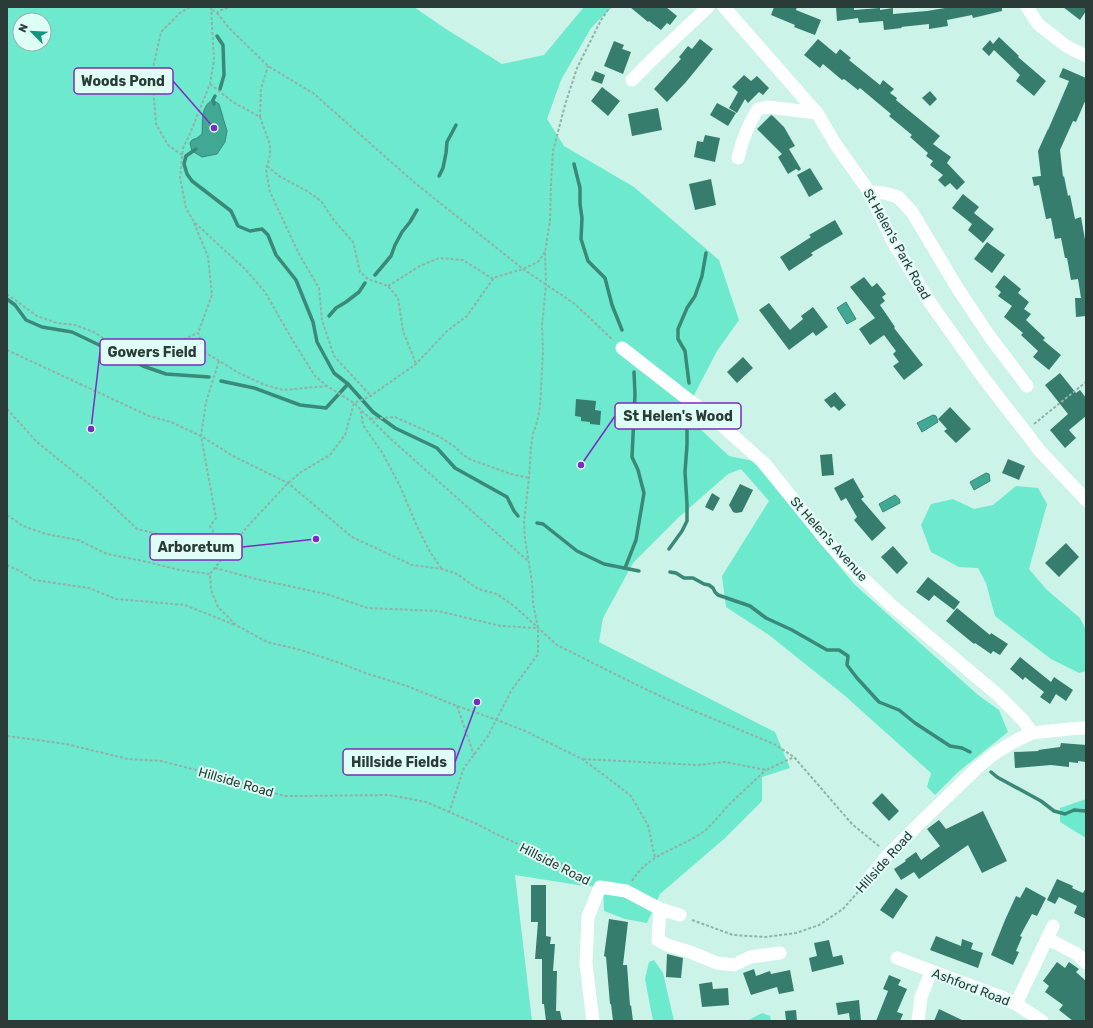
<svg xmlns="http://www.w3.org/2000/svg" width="1093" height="1028" font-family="Rubik,sans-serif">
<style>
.green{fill:#6de9ce;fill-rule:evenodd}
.water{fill:#41a993;stroke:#3a8877}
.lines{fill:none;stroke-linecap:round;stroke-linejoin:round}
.stream{stroke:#3a8877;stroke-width:3.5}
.building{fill:#367d6d}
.path{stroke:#91b1a8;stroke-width:2;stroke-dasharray:3 2;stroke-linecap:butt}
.minor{stroke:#fff;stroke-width:13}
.labels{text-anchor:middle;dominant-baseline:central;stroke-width:4;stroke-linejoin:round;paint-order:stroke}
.street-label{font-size:13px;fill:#2b3b37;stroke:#dffef5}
.leader{fill:none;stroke:#7b2cbf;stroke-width:1.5}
.callout-dot{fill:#7b2cbf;stroke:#dffef5;stroke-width:1.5}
.callout{fill:#dffef5;stroke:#7b2cbf;stroke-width:1.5}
.callout-label{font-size:14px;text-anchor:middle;font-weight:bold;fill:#2b3b37}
</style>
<rect width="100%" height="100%" fill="#cbf3e8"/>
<!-- green -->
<g class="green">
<path d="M7,7H414L446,29L502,64L544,55L584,7H612L591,28L561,80L547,119L564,146L634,187L719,260L739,320L717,351L693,397L697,426L729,456L753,461L854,584L978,695L999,710L1008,732L958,772L935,795L927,787L931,773L844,695L769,635L726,607L722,576L769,501L741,469L728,474L679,517L633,563L603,618L599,642L775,732L790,768L762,777V801L725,838L660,894L647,923L625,919L604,911L603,887L578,885L515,875L532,1021H7ZM20,20H44V44H20Z"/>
<path d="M1016,486L1038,488L1047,504L1029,569L1047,590L1080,618L1086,630V671L1079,673L1051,659L995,616L986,583L978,568L959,567L931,552L921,525L931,504L953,499L974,509L993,505Z"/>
<path d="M1086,799V838L1060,822V808Z"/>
<path d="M654,960L663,973L674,1021H653L645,979L649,962Z"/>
<path d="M762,1013L770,1016L771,1021H747Z"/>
</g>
<!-- water -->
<g class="water">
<path d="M213,100L219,104L227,131L225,142L217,154L202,157L192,151L190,143L192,140L197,138L202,134C203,122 200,106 213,100Z"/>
<path d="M846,302L856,319L847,324L837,308Z"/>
<path d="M933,415L936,416L938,422L922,432L917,423Z"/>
<path d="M986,473L989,474L990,481L974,490L970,482Z"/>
<path d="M895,495C898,498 900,498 900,503L883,512L879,504Z"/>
</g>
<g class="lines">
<!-- stream -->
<g class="stream">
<path d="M217,36L223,45L224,75L220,89"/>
<path d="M214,104L213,100L215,96"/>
<path d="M196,149L186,156L184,164L187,174L192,181L231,211L238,226L250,231L262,229L268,235L276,255L296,280L313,322L317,342L334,373L348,384L373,412L395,428L437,448L455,468L507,497L514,511L518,516"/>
<path d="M574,164L580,188V204L582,218L581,239L588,261L605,278L612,305L622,330"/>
<path d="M439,176L443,168L446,153L447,142L456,125"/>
<path d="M375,275L391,256L395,245L402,232L410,222L417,210"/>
<path d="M7,299L15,305L26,320L42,327L72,332L143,366L166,374L209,377"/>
<path d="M329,316L336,308L346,302L359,292L365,283"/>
<path d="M221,381L254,388L300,405L326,408L348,384"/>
<path d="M689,383L685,351L678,339V329L687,308L695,296L702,276L706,253"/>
<path d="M537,523L543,524L577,551L604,564L639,571"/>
<path d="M669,549L682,531L687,521V504L685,472L687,445V419"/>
<path d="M625,568L636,540L644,493L638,470L632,457L635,394L634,372"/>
<path d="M670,572L676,573L684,578H693L704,584L709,585L713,588L715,592L718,595L750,606L766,618L792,630L827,650H839L848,656L847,665L857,678L879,702L899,710L915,723L950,746L962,748L970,752"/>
<path d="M991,772L997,777L1041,801L1054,811L1065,814L1074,810L1086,811"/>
</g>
</g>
<!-- building -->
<g class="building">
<path d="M630,7H666L677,16L670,25L667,23L661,30L649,21L648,22Z"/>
<path d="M774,7H797L796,10L821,20L815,35L794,27L795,25L771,15Z"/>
<path d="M836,7H854V10L880,8V10L893,8V14L927,11L951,7H1002V11L973,18L972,15L947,20L948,26L929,29V24L901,27L902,28L884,30L883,21L859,23L858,18L837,21Z"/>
<path d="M1063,7H1086V11L1080,20Z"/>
<path d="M999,37L1019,56L1018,57L1046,81L1034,96L1016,81L1020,75L994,50L989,56L982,49L990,40L993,44Z"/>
<path d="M700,39L713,49L686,82L667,102L654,89L681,59L679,57L688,46L692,49Z"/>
<path d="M818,39L836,54L840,49L851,58L849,60L880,85L883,80L894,89L890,93L897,98L896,100L940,136L933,144L951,157L947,163L965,182L957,190L950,183L945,187L938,180L943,175L930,165L933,161L926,156L928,153L910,137L912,135L889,116L891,114L860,88L858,90L844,79L842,80L823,64L820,68L804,55Z"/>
<path d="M614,41L624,45L622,49L631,52L623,74L604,66Z"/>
<path d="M1063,68L1086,78V99L1076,122L1073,121L1060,150L1063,177L1064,176L1068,196L1070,195L1075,219L1081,217L1086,245V316L1076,317L1075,298H1081L1078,279L1071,280L1067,258H1065L1061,238L1055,239L1051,218L1046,219L1039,185L1034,186L1032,177L1041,176L1038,151L1048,129V130L1069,81L1059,77Z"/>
<path d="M595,71L605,75L602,84L591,80Z"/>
<path d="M744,75L751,81L757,76L769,88L763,95L759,92L748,103L745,99L737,113L729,108L738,92L732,87Z"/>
<path d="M602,87L620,101L608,116L591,101Z"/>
<path d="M930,91L937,99L930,106L922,98Z"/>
<path d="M717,103L736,113L728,126L710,115Z"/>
<path d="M658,108L662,130L632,136L628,114Z"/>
<path d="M771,115L773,116L784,127L795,146L789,149L801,169L799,171L796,169L788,174L778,157L782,154L757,129Z"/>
<path d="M705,135L720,138L715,162L694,157L697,141L703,142Z"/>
<path d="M810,168L823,189L809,197L797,175Z"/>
<path d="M711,179L716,205L695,210L689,184Z"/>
<path d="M963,194L979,207L974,213L994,229L983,243L968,230L972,224L952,208Z"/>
<path d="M835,220L843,234L811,253L813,255L789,271L780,257L811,237L809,235Z"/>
<path d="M987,242L1005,255L992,273L974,259Z"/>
<path d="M1004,275L1021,289L1018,293L1029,302L1024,309L1031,314L1026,320L1045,338L1043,340L1061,355L1049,370L1033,357L1038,351L1021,335L1023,333L1004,317L1012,306L998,296L1001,292L995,287Z"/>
<path d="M864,277L872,287L877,283L886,294L882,297L885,301L880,305L895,327L894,328L923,365L904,380L893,366L899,362L893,354L896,351L884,335L870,345L859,329L875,318L850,287Z"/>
<path d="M769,303L790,330L803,319L801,316L813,307L828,327L816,336L813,332L789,350L759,310Z"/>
<path d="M743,357L753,368L737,383L727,372Z"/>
<path d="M1060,373L1076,393L1080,390L1086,398V416L1069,430L1076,438L1065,448L1050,430L1068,414L1045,385Z"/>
<path d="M835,392L846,405L839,411L834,406L831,408L824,400Z"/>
<path d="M576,399L596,401L595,410L601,411L600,425L590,424V422L581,421V417L575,416Z"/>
<path d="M950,407L971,429L956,443L944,431L947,429L938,419Z"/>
<path d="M832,454L834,475L822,476L820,455Z"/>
<path d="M1008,459L1025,466L1019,480L1002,473Z"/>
<path d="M853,478L864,497L861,499L886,528L872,541L854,520L857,517L846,498L841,501L834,488Z"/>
<path d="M740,484L753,490L742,512L736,513L733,512L729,505Z"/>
<path d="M712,493L720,498L713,511L705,507Z"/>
<path d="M1066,543L1079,557L1059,577L1045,563Z"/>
<path d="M893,546L908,563L897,574L881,557Z"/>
<path d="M928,577L960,602L954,610L934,595L929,601L916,592Z"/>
<path d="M957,608L990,635L991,633L1008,644L1000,655L993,651L991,654L975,643L974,644L946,621Z"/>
<path d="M1020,657L1051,682L1054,677L1073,690L1066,701L1056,694L1050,704L1040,697L1044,692L1025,677L1023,680L1010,669Z"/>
<path d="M1061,743L1086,745V762L1078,761V763L1069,762V767L1051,765L1015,768L1014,752L1039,751L1038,750L1060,747Z"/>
<path d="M882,793L899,811L889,821L872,803Z"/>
<path d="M983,811L1007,861L982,873L968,845L919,879L914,872L901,880L894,869L906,861L905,860L916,852L921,860L940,846L927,829L939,820L946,829Z"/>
<path d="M1057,879L1073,886L1072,888L1083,893L1086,888V919L1074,913L1077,906L1059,897L1055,904L1047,900Z"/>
<path d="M531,885H546V936L551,937L550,944H555L553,971H557L556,1011H560L562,1021H546L544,1004H542V959H535L538,922H531Z"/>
<path d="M1026,887L1046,898L1037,916L1032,914L1020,936L1022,937L1016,951L1019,952L1013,965L991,955L1005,920L1016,896L1020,898Z"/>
<path d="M896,888L908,896L893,919L880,910Z"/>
<path d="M609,919L628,922L623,965H627L630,1006L631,1005L633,1021H613L611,1004H610L606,957L604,956Z"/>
<path d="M936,936L961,946L962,939L973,943L971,949L983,953L978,968L930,950Z"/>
<path d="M829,940L833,957L842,955L844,964L812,972L809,958L817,956L814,943Z"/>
<path d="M667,954L683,958L681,978L666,977Z"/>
<path d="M1057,962L1065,968L1069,962L1079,969L1076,972L1086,981V1021H1073L1059,1010L1063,1005L1045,992L1049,986L1043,981Z"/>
<path d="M754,969L756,976L770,971L771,974L790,970L794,991L779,994L777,987L751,995L743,973Z"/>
<path d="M889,975L901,980L898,985L907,989L897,1012L903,1014L900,1021H876L888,991L883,989Z"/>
<path d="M712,982L713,989L728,988L729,1005L702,1007L699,984Z"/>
<path d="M859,1000L861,1021H850L849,1013L838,1015L836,1003Z"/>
<path d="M939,1009L964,1021H934Z"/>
<path d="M796,1010L797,1021H786L785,1011Z"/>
</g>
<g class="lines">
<!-- path -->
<g class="path">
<path d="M211,7L214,60L210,84L189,136L183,148L180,178L186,208L194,222L245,269L265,292L293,341L315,376L327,386L354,403L393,441L528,561"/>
<path d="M212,10L217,13L219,11L230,7"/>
<path d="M217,13L229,28L268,66L313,93L415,183L523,269L575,304L613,340"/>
<path d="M210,84L233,102L260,117L270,145V155L266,170L270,192L299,254L319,288L322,320L334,356L371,396"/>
<path d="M260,117L261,89L268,66"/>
<path d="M182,155L168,145L156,124L152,72L161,32L180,13L190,7"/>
<path d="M267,166L279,176L307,191L321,201L333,219L353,242L360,272L368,279L388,286L398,298L403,331L416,364"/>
<path d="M194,223L208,257L212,295L198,333"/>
<path d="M545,252L538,262L523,269L496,277L493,279L467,316L447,331L416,364L369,397L354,403L345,435L330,455L301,472L288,483L247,527L210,574L211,590L218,607L236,625L267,642L301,650L340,663L365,673L407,686L457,706L497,720L525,731L582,759L604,775L631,796L648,825L655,858"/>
<path d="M388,286L420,266L439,258L463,260L493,279"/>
<path d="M7,294L37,316L57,323L75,325L94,332L109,342L120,345L159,344L182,340L198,333L206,353L239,373L265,385L283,390L327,386"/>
<path d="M7,350L149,416L171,422L201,436L233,456L288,483L352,537L412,565L442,569L457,574L478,589L497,594L514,606L557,645L635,684L675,703L774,744L794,757L852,824L880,847"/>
<path d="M219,361L206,402L201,436L216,518L210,526L226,554"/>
<path d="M7,409L37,442L95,489L137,529L190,542L216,551L223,557"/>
<path d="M361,411L363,425L383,454L400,486L416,524L430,552L442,569"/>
<path d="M370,419L395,417L440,437L455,447L463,455L472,460L511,474L529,478"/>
<path d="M1034,424L1086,382"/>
<path d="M7,515L23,526L46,534L78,540L107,554L143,561L180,570L210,574"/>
<path d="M7,565L20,571L34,580L89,588L116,599L185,605L235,625"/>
<path d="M215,568L256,579L326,594L368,608L438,611L501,626L537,628"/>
<path d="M457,706L474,755"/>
<path d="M7,736L66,744L128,759L161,761L223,777L284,796H302L389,795L426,802L477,824L496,834L562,864L590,882"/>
<path d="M583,759L698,765L725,762L766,770L794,757"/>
<path d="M449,813L464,768L488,736L511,691L538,654V628L533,603L532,582L525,539L524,522L529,478L531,446L533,434L537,422L540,407L543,351L542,326L546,285L545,252L550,221L551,184L553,151L565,105L577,68L601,20L610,7"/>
<path d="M632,881C649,852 682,849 707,829C715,821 722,812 730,804C742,792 754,781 766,770"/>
<path d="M692,920L733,935L765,937L796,933L819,925L843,909L858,892"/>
</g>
<!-- minor -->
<g class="minor">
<path d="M724,7L817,113L836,145L868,190L893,242L931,304L982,376L1040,451L1086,500"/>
<path d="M1027,7L1038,24L1066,46L1086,56"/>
<path d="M632,80L658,54L708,7"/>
<path d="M738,158C742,141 748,124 758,109L768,107L817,113"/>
<path d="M869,192L884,193L898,197L912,212L958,289L990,337L1027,386"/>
<path d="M622,348L690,401L718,422L765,464L825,539L846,562L890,604L998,695L1023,720L1032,733"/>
<path d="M865,883L889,854L923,820L977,768L994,754L1015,741L1032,733L1069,729L1086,728"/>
<path d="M660,909L658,940L667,945L690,952L717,963L734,965L750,957L780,953"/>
<path d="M1048,939L1077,954L1086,963"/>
<path d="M897,958L999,996L1016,1004L1042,1021"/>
<path d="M1016,1004L1053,926"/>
<path d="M593,1021L586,964L588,917L600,887L626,891L660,909L680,915"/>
<path d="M918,1021L921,997L931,972"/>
</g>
</g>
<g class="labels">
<!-- street labels -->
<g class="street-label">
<text transform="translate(897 244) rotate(61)">St Helen's Park Road</text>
<text transform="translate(829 539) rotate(48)">St Helen's Avenue</text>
<text transform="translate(236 782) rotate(16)">Hillside Road</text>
<text transform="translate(884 862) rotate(-48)">Hillside Road</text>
<text transform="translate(555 864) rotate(27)">Hillside Road</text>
<text transform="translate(971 987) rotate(21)">Ashford Road</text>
</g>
</g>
<!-- callouts -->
<path class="leader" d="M214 128L173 81M91 429L100 352M581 465L615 416M316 539L242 547M477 702L455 762"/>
<g class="callout-dot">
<circle cx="214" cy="128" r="4"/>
<circle cx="91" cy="429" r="4"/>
<circle cx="581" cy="465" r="4"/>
<circle cx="316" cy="539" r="4"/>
<circle cx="477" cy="702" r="4"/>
</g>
<g class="callout">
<rect x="74" y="68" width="99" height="26" rx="4"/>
<rect x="100" y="339" width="105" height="26" rx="4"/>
<rect x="615" y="403" width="126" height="26" rx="4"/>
<rect x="150" y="534" width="92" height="26" rx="4"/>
<rect x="343" y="749" width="112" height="26" rx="4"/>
</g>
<g class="callout-label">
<text x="123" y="86">Woods Pond</text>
<text x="152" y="357">Gowers Field</text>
<text x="678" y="421">St Helen's Wood</text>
<text x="196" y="552">Arboretum</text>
<text x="399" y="767">Hillside Fields</text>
</g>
<!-- border -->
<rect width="1093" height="1028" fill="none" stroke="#2b3b37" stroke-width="16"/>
<!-- north arrow -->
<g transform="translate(32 32) rotate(294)"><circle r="19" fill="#dffef5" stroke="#97b0a9"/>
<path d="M0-3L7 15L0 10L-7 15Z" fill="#12947e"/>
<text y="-6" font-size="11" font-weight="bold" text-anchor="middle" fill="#2b3b37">N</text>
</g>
</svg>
